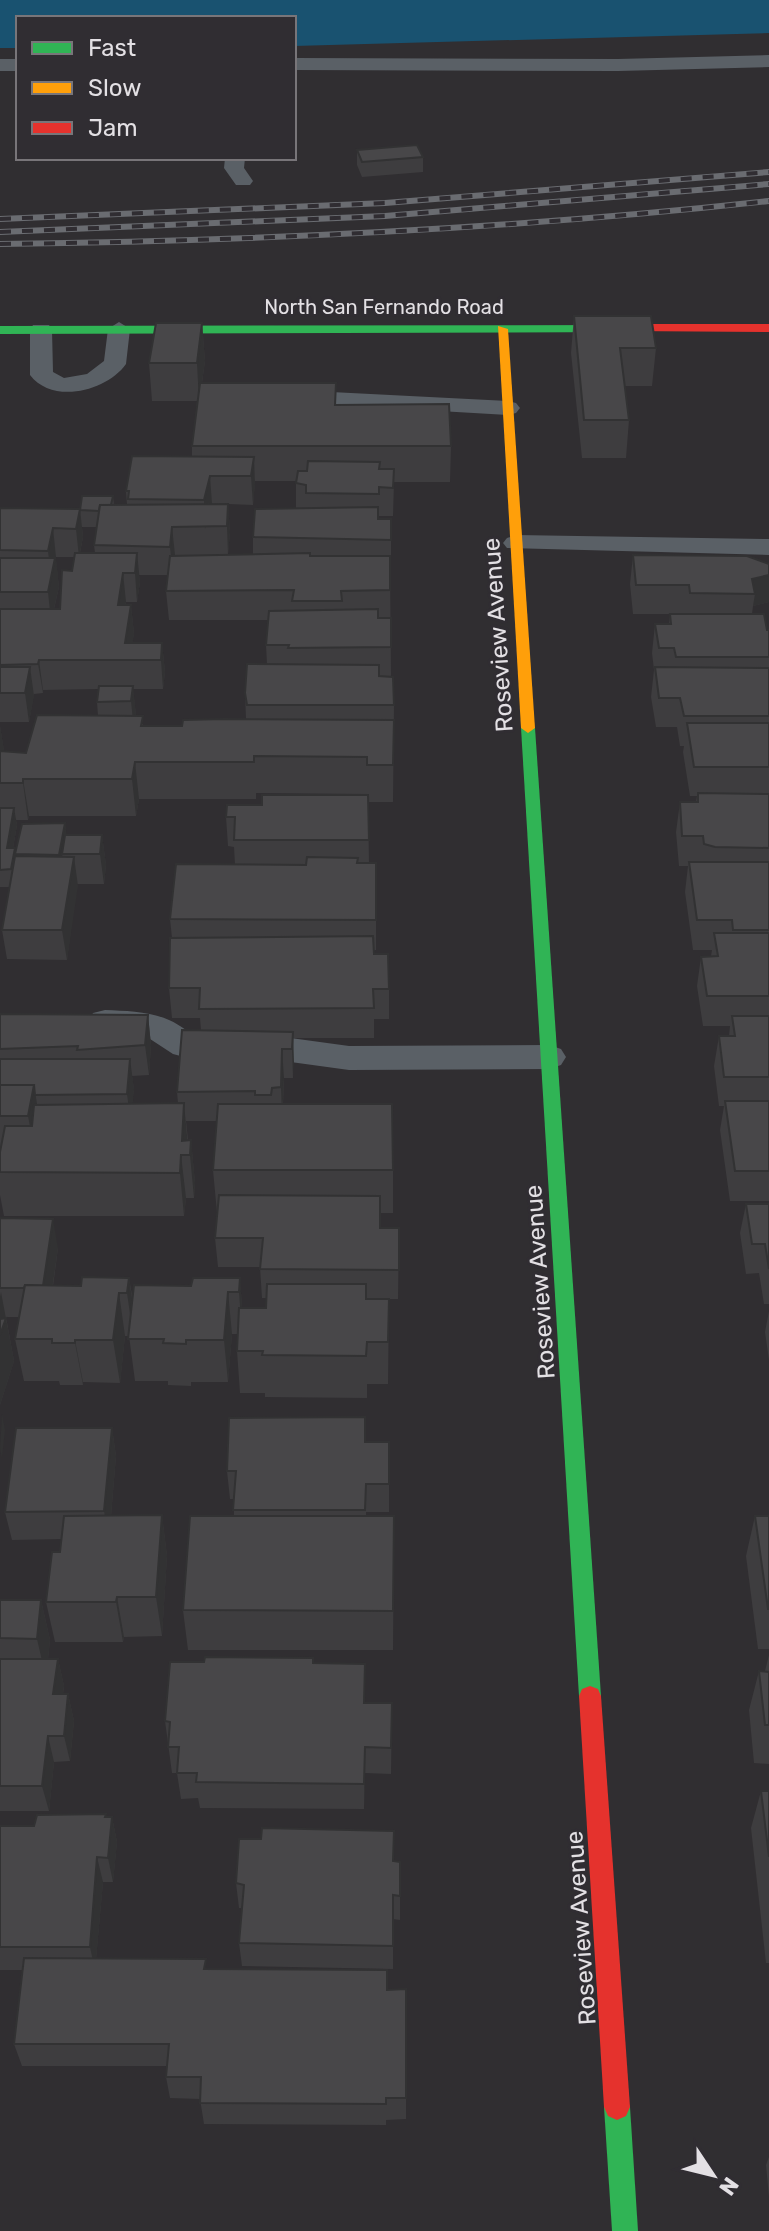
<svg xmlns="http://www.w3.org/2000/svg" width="769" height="2231" font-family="Rubik,sans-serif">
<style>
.water{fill:#195270}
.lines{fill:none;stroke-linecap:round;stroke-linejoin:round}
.lane{fill:#5a6066;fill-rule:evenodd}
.fast{fill:#30b455;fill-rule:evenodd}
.slow{fill:#ff9f0a;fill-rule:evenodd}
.jam{fill:#e5322d;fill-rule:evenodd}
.rail-casing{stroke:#6a6c71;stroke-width:6}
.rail{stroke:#302d32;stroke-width:4;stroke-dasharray:11;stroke-linecap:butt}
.wall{fill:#3e3d3f;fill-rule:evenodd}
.shaded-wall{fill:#323233}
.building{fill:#484749;stroke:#323233;stroke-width:2}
.labels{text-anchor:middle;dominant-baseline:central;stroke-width:6;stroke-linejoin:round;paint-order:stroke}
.far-street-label{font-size:20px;fill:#e3e0e4;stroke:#302d32}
.street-label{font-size:24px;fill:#e3e0e4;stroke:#302d32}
</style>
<rect width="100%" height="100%" fill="#302e31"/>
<!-- water -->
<path class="water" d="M0,0H769V33L294,46V18H18V48H0Z"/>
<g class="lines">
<!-- lane -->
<g class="lane">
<path d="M769,55V67L618,71L294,70V58L618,59Z"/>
<rect x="0" y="59" width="18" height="12"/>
<path d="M225,158H245L244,168L253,181L250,185H236L224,168Z"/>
<path d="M119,322L130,329L126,364C107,391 53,405 30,375V330L33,325H49L52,330L53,372L64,378L87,374L104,361L108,329Z"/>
<path d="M292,390L508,401L516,403L520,408L516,413L508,415L284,402L280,397L284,392Z"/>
<path d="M516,535L769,539V555L507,548L503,543L507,538Z"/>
<path d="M105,1010C126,1011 149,1011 169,1020C181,1025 190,1035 203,1038L276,1036L349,1046L549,1045L561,1049L566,1057L561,1065L549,1069L349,1070L276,1060L203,1062L173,1054L147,1037L93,1029L89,1021L93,1013Z"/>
</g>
<!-- fast -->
<g class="fast">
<path d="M634,325V331L630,332L0,334V326Z"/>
<path d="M528,723L535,728L601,1696L598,1703L590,1706L582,1703L579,1696L521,728Z"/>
<path d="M617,2094L626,2098L630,2107L638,2231H612L604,2107L608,2098Z"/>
</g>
<!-- slow -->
<path class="slow" d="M498,326L508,329L535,728L528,733L521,728Z"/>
<!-- jam -->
<g class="jam">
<path d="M630,324H769V332L626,331V325Z"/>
<path d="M590,1686L598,1689L601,1696L630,2107L626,2116L617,2120L608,2116L604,2107L579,1696L582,1689Z"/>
</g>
<defs>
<g id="rail">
<path d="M0,219L385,203L769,172"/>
<path d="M0,232L385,216L769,184"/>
<path d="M0,244C257,241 513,229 769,201"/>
</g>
</defs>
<!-- rail casing -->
<use href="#rail" class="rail-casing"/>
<!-- rail -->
<use href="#rail" class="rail"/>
</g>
<!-- wall -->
<g class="wall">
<path d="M357,150L423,157V172L362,177L357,165Z"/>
<path d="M574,316L656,348L652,386H625L629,420L626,458H582L571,353Z"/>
<path d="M202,323L205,361L202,383L337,405L451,446L450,482H394L393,516H379V519H391V569H390L391,676H379L394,705L393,802H368L369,863H376V950H373L374,954L389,989V1019H374V1038H293V1078H284L283,1104L393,1170V1213H380V1228H399L398,1299H389L388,1384H367V1398L265,1397V1393H240L237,1351L238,1334H232L228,1382H191V1386L168,1385V1381H135L129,1336H125L120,1383L83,1382V1385H60L59,1381H24L15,1339L19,1317H6L14,1361L0,1405V1218L58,1248L53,1286H81L129,1278L133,1301L191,1286L240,1278L242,1308H266V1298H262L260,1267H218L215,1238L217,1213L213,1170L217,1121H186L188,1140H191L195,1183L194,1198H186L184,1216H4L0,1195V1014L148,1015L151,1045L149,1075L132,1076L134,1089L132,1104L178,1103L177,1092L201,1030L200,1018H172L169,988L172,938L170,919L235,865L234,847L228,846L226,817L262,805L367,794L256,793V799H139L136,816H29L28,820H16L17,825L13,848H15L16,853L65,823L66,835H102L106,865L104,884H77L67,960L7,959L2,930L10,887H0V726L4,751L26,753L98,716L97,702L98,689L43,690V693L34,694L29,722H0V508L79,509L113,496L114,505H127L126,491L192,456V446L197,401H152L149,363ZM255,481H296V508L253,537V554H228L230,532L228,504L253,505ZM82,527H96L94,545L95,553H80L83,537ZM56,557H75L72,571L60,609H54L59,587L56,561ZM139,575H168L166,591L169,620H268L266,645L267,664L245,693L246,719L182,726H144L136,716L133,689H163L165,672L162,643H132L134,634L131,605H126V602H137L140,582Z"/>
<path d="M633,555L769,564V602L753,606L752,614L767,630H769V1201H730L720,1130L724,1106H719L714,1066L719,1036H729L730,1026H703L697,986L701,957L711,956L712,950H693L685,892L688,866H679L676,832L680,802H696L697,796H690L683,752L684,746H680L677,727H656L651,697L654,670L652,653L655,624H669L670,614H685H633L630,584Z"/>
<path d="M746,1204H769V1304H764L759,1273L746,1274L740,1233Z"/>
<path d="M769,1311V1360L765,1332Z"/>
<path d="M365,1417L366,1442H389V1512H366V1516H394L393,1650H188L183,1610L234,1516V1499H230L227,1471Z"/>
<path d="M112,1428L116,1456L111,1516L162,1515L167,1556L162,1636L124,1637L123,1642H55L46,1602L60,1552L62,1539L12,1540L5,1512Z"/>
<path d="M755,1516H769V1649H758L746,1556Z"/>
<path d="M0,1600H41L50,1640L48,1659H58L64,1686L63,1694H68L74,1721L70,1761L54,1762L49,1811H0Z"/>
<path d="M769,1655V1764L754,1763L749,1710L759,1671H765Z"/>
<path d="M313,1658L314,1663L365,1703H392L391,1774L365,1773L364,1809L200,1808L198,1798L181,1799L177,1773H172L165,1721L204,1662Z"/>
<path d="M761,1791H769V1963H766L751,1828Z"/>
<path d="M106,1814V1817H112L117,1842L113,1882H103L96,1959L208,1969L387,1990L406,2098V2119L386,2120V2125L204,2124L200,2099L170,2098L166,2077L167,2066H22L14,2044L23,1970H0V1826H34Z"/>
<path d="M393,1861L400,1896V1920L393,1919V1969L242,1966L239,1943L242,1908H239L236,1883Z"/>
<path d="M769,2157V2197L766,2165Z"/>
</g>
<!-- shaded-wall -->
<g class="shaded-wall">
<path d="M202,323L205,361L199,402L197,363Z"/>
<path d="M254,457L255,485L253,505L251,476Z"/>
<path d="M210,476L212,504L205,529L204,500Z"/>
<path d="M228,504L230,532L228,555L227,526Z"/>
<path d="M80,509L83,537L79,557L76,529Z"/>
<path d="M172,527L175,555L173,575L170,547Z"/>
<path d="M53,528L59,587L51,621L48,592L51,577L48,551Z"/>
<path d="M137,553L140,582L137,602L135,573Z"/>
<path d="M123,573L126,602L121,634L118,605Z"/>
<path d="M769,575V602L753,606L755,594L752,579Z"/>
<path d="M131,605L134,634L130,660L125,643Z"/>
<path d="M162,643L165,672L163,689L161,660Z"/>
<path d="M39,660L43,690V693L38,664Z"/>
<path d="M30,667L34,696L29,722L25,693Z"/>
<path d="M133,686L136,715L134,731L131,701Z"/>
<path d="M0,726L5,756L0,766Z"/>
<path d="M135,762L139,799L136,816L132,779Z"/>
<path d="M23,779L29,816L28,820L23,783Z"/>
<path d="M14,808L17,825L10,865L7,848Z"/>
<path d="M65,823L69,852L62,854L65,873L63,885L59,855Z"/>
<path d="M102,835L106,865L104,884L100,854Z"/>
<path d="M74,857L78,886L67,960L62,930Z"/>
<path d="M148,1015L151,1045L149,1075L145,1045Z"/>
<path d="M293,1032L294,1062L293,1078L292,1049Z"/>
<path d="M282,1049L284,1078L282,1117L281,1087Z"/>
<path d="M130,1059L134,1089L131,1124L127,1094Z"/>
<path d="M34,1085L41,1129L36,1159L28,1116Z"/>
<path d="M184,1103L188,1147L182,1141Z"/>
<path d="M191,1140L195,1183L194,1198L190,1155Z"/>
<path d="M181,1155L186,1198L184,1216L180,1173Z"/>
<path d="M53,1219L58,1248L48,1317L43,1288Z"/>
<path d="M129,1278L135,1320L133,1335L127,1293Z"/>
<path d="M240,1278L243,1321L242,1334L239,1292Z"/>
<path d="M1,1292L14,1361L0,1405V1297Z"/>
<path d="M228,1292L232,1334L228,1382L224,1340Z"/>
<path d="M119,1293L125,1336L120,1383L113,1340Z"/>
<path d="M75,1340L83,1382V1385L75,1343Z"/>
<path d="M2,1414L5,1430L2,1458L0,1449Z"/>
<path d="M112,1428L116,1456L109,1539L104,1511Z"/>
<path d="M162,1515L167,1556L162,1636L156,1597Z"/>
<path d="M117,1597L124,1637L123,1642L116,1602Z"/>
<path d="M41,1600L50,1640L46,1678L37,1639Z"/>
<path d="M58,1659L64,1686L59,1720L53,1694Z"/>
<path d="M68,1694L74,1721L70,1761L64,1736Z"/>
<path d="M48,1736L54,1762L49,1811L42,1786Z"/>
<path d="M365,1747V1773L364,1809V1784Z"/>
<path d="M106,1814L110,1836L112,1817L117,1842L113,1882L108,1858Z"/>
<path d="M97,1857L103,1882L95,1971L90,1947Z"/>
</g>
<!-- building -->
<g class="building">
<path d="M417,145L423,157L362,162L357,150Z"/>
<path d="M574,316H651L656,348H620L629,420H584Z"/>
<path d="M156,323H202L197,363H149Z"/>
<path d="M200,383H336L335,405L449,404L451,446H192Z"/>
<path d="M132,456L254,457L251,476H210L204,500L128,499L129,491H126Z"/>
<path d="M308,461L380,462L379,469H394L393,488L379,487V494L306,493V485L296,483L298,471H307Z"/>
<path d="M82,496H113L111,505H100L99,511L80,510Z"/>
<path d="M228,504L227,526L172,527L170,547L94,545L100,505Z"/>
<path d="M378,507V519H391V540L253,537L255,509Z"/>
<path d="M0,508L80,509L76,529L53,528L48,551L0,550Z"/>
<path d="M75,553H137L135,573H123L118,605H131L125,643H162L161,660H39L38,664L0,665V609H60L62,570L72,571Z"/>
<path d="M310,553V556H390V590L341,591L342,601H292L294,590L166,591L170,556Z"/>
<path d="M633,555L747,556L769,564V575L752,579L755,594L690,593L689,585H636Z"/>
<path d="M0,558H55L48,592H0Z"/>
<path d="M378,609V618H391V647L288,648L289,645H266L269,611Z"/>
<path d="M670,614H764L767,630H769V657H676L674,648H659L655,624H671Z"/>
<path d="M247,664L379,665V676L393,677L394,705H247L245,693Z"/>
<path d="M0,667H30L25,693H0Z"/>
<path d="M655,667L769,668V716H684L680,698H659Z"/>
<path d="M99,686H133L131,701L97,702Z"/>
<path d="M37,715L143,716L141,726H182L183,720L224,719L394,720L393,765H367V757L254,756V762H135L132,779H23V783H0V751L26,753Z"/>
<path d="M687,723H769V767H694Z"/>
<path d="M698,793L769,794V848L715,847L704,844L703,836H682L680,802H698Z"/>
<path d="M262,795H368L369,840H234L235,817H226L227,805H262Z"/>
<path d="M0,808H14L7,848H15L11,869L0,870Z"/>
<path d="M65,823L59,855L15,854L22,824Z"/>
<path d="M65,835H102L100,854H62Z"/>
<path d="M15,856L74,857L62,930H2Z"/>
<path d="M307,857L358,858L357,863H376V920L170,919L176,864L306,865Z"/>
<path d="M689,862H769V930H733L732,920H697Z"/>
<path d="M714,933H769V996H707L701,957L718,956Z"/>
<path d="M373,936L374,954H388L389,989H373L374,1008L199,1009L200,988H169L170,938Z"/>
<path d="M0,1014L148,1015L145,1045L77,1050L78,1046L0,1049Z"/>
<path d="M732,1016H769V1077H724L719,1036H735Z"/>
<path d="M182,1030L293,1032L292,1049H282L281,1087L272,1088L271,1095H255V1091L177,1092Z"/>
<path d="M0,1059H130L127,1094L35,1095L34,1085H0Z"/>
<path d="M0,1085H34L28,1116H0Z"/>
<path d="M725,1101H769V1171H735Z"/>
<path d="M184,1103L182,1141L191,1140L190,1155H181L180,1173L0,1172V1152L5,1126H32L34,1105Z"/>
<path d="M218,1104H392L393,1170H213Z"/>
<path d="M219,1195L380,1196V1228H399V1270L260,1269L263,1238H215Z"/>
<path d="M746,1204H769V1269L765,1244H752Z"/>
<path d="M0,1218L53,1219L43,1286L25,1285L24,1288H0Z"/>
<path d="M82,1277L129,1278L127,1293H119L113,1340H75V1343H52V1339H15L25,1285L81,1286Z"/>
<path d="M193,1278H240L239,1292H228L224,1340H186V1344L163,1343L164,1339H128L134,1285L191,1286Z"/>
<path d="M267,1284H366V1299H389L388,1342H367L366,1356L262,1355L263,1351H237L239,1308H266Z"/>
<path d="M6,1318L0,1335V1319Z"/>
<path d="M365,1417V1442H389V1484H366L365,1510H233L236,1471H227L229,1418Z"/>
<path d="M16,1428H112L104,1511L5,1512Z"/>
<path d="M162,1515L156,1597H117L116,1602H46L52,1552H60L64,1516Z"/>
<path d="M190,1516H394L393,1611L183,1610Z"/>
<path d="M755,1516H769V1609H768Z"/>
<path d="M0,1600H41L37,1639L0,1638Z"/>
<path d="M205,1657L313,1658V1663L365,1664L364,1703H392L391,1748L365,1747L364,1784L196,1782L197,1773H177L179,1747H168L170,1722L165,1721L170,1662H204Z"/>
<path d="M0,1659H58L53,1694H68L64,1736H48L42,1786H0Z"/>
<path d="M759,1671L769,1672V1725H765Z"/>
<path d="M761,1791H769V1857Z"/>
<path d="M106,1814L105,1817H112L108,1858L97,1857L90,1947H0V1826H34L37,1815Z"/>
<path d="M262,1828L394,1831L393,1861L400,1862V1896L393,1895V1946L239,1943L244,1885L236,1883L239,1839H261Z"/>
<path d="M24,1958L206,1959L204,1969L387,1970V1990L406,1989V2098H386V2104L200,2103L201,2077H166L169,2044H14Z"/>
</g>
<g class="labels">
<!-- far-street labels -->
<g class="far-street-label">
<text x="384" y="307">North San Fernando Road</text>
</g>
<!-- street labels -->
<g class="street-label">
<text transform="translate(498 635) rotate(-94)">Roseview Avenue</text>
<text transform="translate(540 1282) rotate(-94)">Roseview Avenue</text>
<text transform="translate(581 1928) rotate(-94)">Roseview Avenue</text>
</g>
</g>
<!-- legend -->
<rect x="16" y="16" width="280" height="144" fill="#302d32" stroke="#787579" stroke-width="2"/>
<rect x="32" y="42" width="40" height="12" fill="#30b455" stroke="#787579" stroke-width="2"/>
<text x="88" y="56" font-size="24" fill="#e3e0e4">Fast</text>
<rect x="32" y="82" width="40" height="12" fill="#ff9f0a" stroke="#787579" stroke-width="2"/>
<text x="88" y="96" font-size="24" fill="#e3e0e4">Slow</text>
<rect x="32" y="122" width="40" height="12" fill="#e5322d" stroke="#787579" stroke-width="2"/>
<text x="88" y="136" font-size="24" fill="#e3e0e4">Jam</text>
<!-- north arrow -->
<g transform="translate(713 2175) rotate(125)" stroke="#302d32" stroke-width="6" paint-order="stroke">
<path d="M0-6L14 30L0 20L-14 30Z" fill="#e3e0e4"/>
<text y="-12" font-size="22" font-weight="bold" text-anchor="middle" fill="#e3e0e4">N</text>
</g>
</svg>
